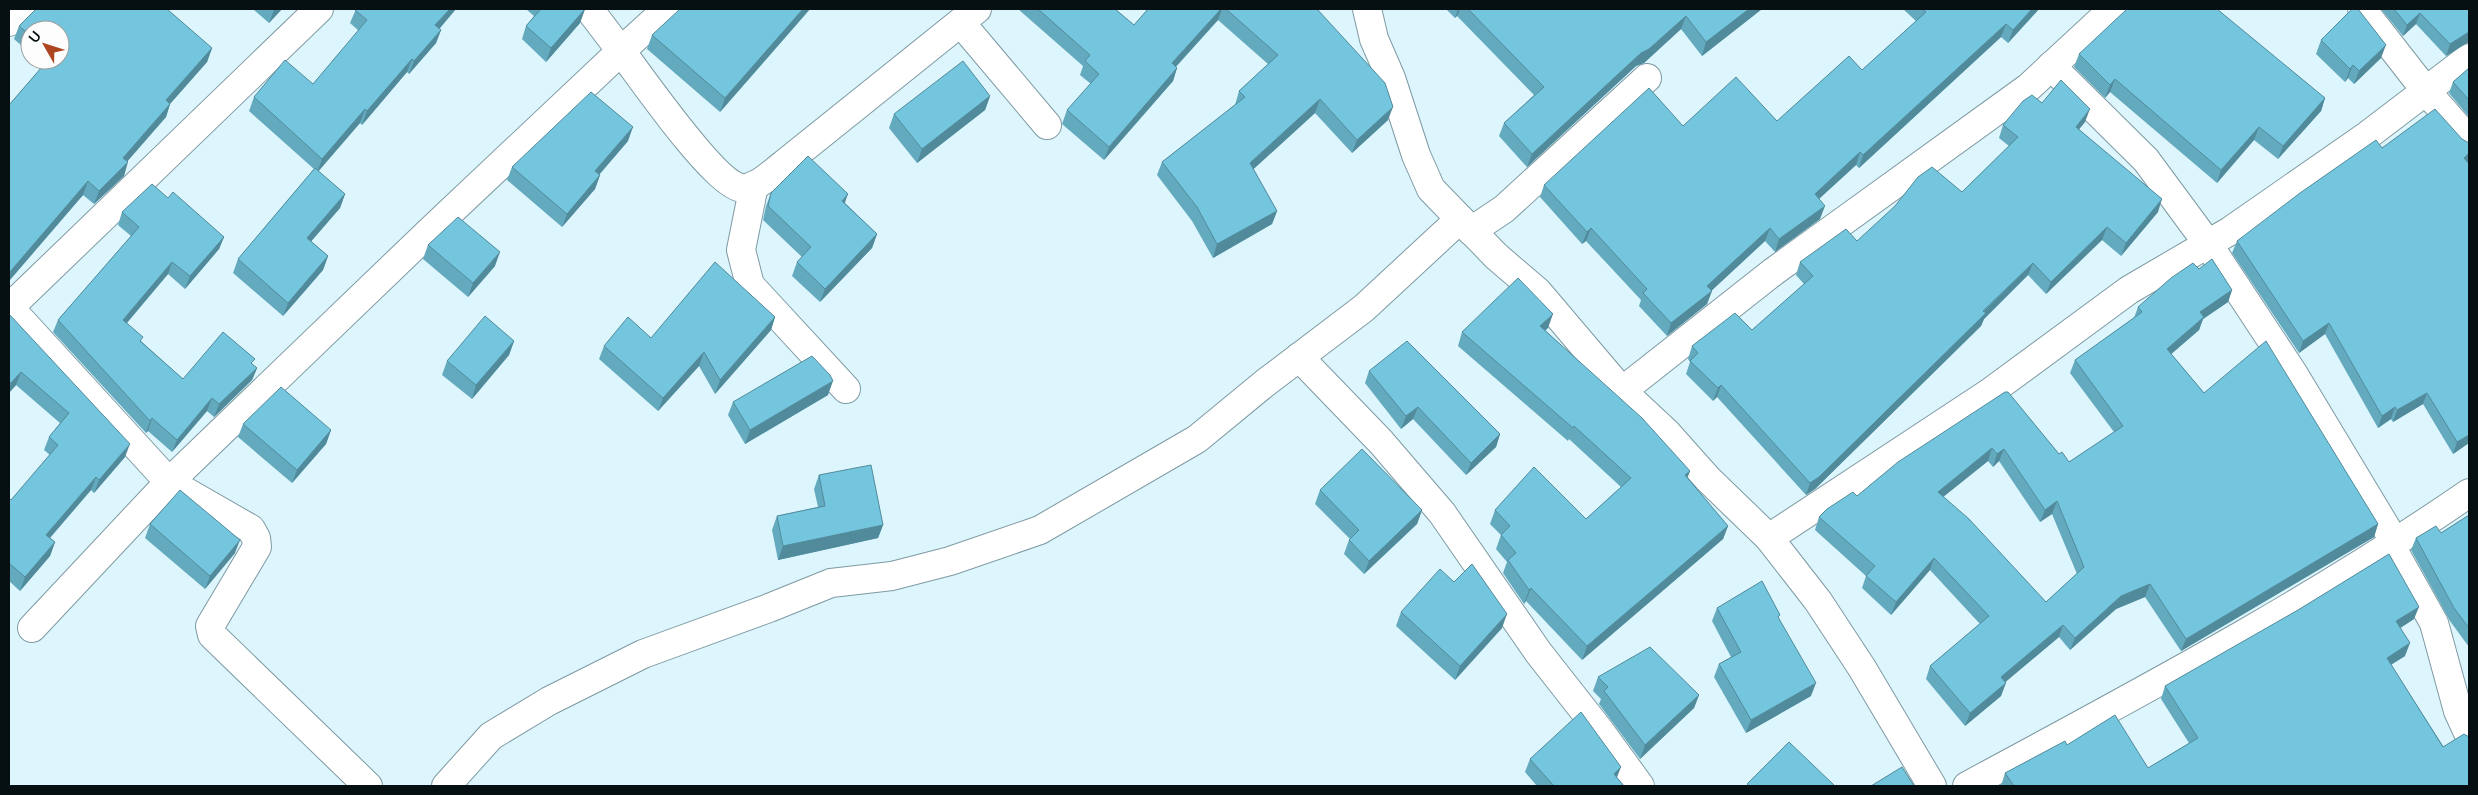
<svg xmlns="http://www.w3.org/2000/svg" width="2478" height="795" font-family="Manrope,sans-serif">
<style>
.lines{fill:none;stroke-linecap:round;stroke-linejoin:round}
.minor-casing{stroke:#7e9aa3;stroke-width:30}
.minor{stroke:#fff;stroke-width:28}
.wall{fill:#64aabf;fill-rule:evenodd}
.shaded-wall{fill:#518b9b}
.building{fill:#74c6de;stroke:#518b9b;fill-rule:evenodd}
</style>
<rect width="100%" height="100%" fill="#ddf5fc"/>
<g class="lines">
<defs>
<g id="minor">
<path d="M589,9L621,51L667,9"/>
<path d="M1367,9L1374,39L1391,78L1416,155L1431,189L1496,256L1538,292L1622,391L1667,433L1708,479L1769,538L1818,601L1862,668L1932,786"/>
<path d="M2362,9L2426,91L2469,140"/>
<path d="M9,22L22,9"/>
<path d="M961,23L1047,125"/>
<path d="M2051,66L2146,160L2208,244L2293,373L2396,544"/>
<path d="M754,185L741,250L750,285L846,389"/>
<path d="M1471,231L1504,209L1647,78"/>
<path d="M9,307L169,482L251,529L256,538L257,547L210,626L212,635L368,786"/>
<path d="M9,308L319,9"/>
<path d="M1299,357L1381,442L1442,513L1538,652L1600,731L1640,786"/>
<path d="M1622,391L1773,272L2029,87L2113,9"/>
<path d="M1769,538L1989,393L2129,290L2230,231L2368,135L2469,58"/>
<path d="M2391,546L2434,623L2458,711L2469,735"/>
<path d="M32,628L169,482L430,231L621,51C641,77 714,184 742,188C756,190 773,172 784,164L977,9"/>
<path d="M446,786L491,736L549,701L643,654L769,608L831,583L892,576L950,561L1040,530L1197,439L1265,383L1364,308L1460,219"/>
<path d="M1967,786C2137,694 2310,603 2469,493"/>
</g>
</defs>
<!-- minor casing -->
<use href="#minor" class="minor-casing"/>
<!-- minor -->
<use href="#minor" class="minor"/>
</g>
<!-- wall -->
<g class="wall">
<path d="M253,9H282L269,23Z"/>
<path d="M356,9H456L439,28L441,30L436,43L409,74L407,72L362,125L360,123L318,171L345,194L340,208L311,241L328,256L323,270L283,316L233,273L238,259L314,169L249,111L254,97L313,84L359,31L350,23Z"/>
<path d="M526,9H585L580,23L546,62L522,39L526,26L534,16Z"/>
<path d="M810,9L720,112L647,49L652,35Z"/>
<path d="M1018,9H1115L1134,25L1148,9H1317L1388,120L1352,153L1315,113L1253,169L1277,211L1272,224L1213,258L1192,221L1157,175L1162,162L1235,105L1239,91L1268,64L1218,20L1176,67L1177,68L1173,81L1104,160L1062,124L1067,110L1091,84L1080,75L1083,66Z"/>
<path d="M1446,9H1638L1644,10L1646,9H1762L1702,56L1681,29L1644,63L1636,66L1527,167L1499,136L1504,123L1534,95L1457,16L1455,18Z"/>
<path d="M1903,9H2039L2008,43L2001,37L1859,168L1856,165L1819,199L1820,219L1775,252L1765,241L1712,290L1707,304L1667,336L1639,306L1641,300L1586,241L1582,244L1540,197L1544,185L1683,126L1777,121L1862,70L1916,21Z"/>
<path d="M2381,9H2469L2467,43L2446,56L2416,24L2403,36Z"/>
<path d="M19,26L212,48L207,62L170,104L166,117L127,161L124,176L94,204L83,195L9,281V105L44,65L38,60H60L30,30V53L14,39Z"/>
<path d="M2321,40L2381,58L2354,84L2348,78L2345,82L2316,54Z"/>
<path d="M2079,54L2325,98L2321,111L2278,159L2254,140L2217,183L2110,92L2105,98L2074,67Z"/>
<path d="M2469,68V117L2449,93L2453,82Z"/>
<path d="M990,96L985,110L917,163L889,128L894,114Z"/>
<path d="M2042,103L2085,122L2079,129L2158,212L2121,256L2102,240L2046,294L2028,275L1984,319L1981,326L1815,489L1806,495L1717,397L1713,401L1686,374L1690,362L1688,359L1692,346L1752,330L1804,284L1796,275L1800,262L1857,241L1962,192L2009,146L1999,138L2003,125Z"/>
<path d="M628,141L599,175H600L595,189L562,227L507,180L512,167Z"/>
<path d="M2382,148L2469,153V160L2468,162L2469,164V443L2453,454L2423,404L2393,422L2391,419L2378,428L2325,334L2299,353L2232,253L2237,241Z"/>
<path d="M771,193L845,203L877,234L872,248L820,302L792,276L797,262L802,257L763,220L766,206Z"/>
<path d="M168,198L224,237L219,249L185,289L168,274L127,323L142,342L183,379L253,365L257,368L252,380L214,417L207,411L172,452L148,431L146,433L53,332L58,320L131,236L118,225L122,212Z"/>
<path d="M428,245L495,266L468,297L423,259Z"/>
<path d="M2199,269L2232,290L2228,302L2203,319L2199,330L2171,354L2204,393L2378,524L2374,537L2181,651L2145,597L2116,609L2070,650L2059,637L2005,682L2001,696L1965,726L1926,679L1930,666L1980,624L1930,570L1891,615L1862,588L1866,576L1815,530L1819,517L1857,496L2005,392L2059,454L2069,462L2114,432L2070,373L2075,360L2134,318L2138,307ZM1988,461L1993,467L1999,461L2040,522L2052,514L2077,574L2046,602L1943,497Z"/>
<path d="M9,314L125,457L94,493L91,490L50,538L55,542L50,556L20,591L9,581V498L11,500L50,455L44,450L49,437L60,423L16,385L9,393Z"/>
<path d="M775,317L771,330L715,394L699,366L658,411L599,359L604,346Z"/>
<path d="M1548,328L1545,330L1690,471L1687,478L1728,526L1723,539L1582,660L1526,601L1524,604L1503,573L1507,562L1496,549L1501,535L1490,524L1495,510L1586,519L1621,487L1569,439L1568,441L1458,346L1462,332Z"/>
<path d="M514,341L509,355L472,399L442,375L447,361Z"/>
<path d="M1369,371L1500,434L1496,447L1466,475L1413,419L1401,429L1365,383Z"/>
<path d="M828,395L745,444L728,415L733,402Z"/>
<path d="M243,424L331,430L326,444L292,483L238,437Z"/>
<path d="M819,475L883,525L878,538L778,560L772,530L777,516L818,507L814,489Z"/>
<path d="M1320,490L1422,510L1417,524L1364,574L1344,554L1349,540L1350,539L1315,504Z"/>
<path d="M2469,515V647L2450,621L2411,550L2416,538L2441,533Z"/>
<path d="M150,524L235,553L205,589L145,538Z"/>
<path d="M1717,608L1779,619L1811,696L1746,733L1714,677L1719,664L1731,657L1712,621Z"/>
<path d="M1401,612L1502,628L1455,680L1396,626Z"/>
<path d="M2414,619L2400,628L2405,656L2391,665L2469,786H2001L2005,773L2067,745L2148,768L2189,743L2161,699L2165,686Z"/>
<path d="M1598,677L1699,695L1694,708L1640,759L1599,704L1601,699L1593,691Z"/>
<path d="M1530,759L1617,778L1624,786H1537L1525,772Z"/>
</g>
<!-- shaded-wall -->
<g class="shaded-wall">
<path d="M275,9H282L269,23L274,10Z"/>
<path d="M450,9H456L431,39L435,25Z"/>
<path d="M585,9L580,23L546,62L551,48Z"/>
<path d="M803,9H810L720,112L725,98Z"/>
<path d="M1221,9H1222L1218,20L1167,76L1172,63Z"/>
<path d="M1458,9H1460L1457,16L1455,18Z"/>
<path d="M1749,9H1762L1702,56L1706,42Z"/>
<path d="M2032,9H2039L2008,43L2013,30Z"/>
<path d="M2420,13L2416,24L2403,36L2407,25Z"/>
<path d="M1686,16L1681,29L1644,63L1636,66L1527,167L1532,154L1641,53Z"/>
<path d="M2006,24L2001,37L1859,168L1863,155Z"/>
<path d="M441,30L436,43L409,74L414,61Z"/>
<path d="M2469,32V43H2467L2446,56L2450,44Z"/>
<path d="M2386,45L2381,58L2354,84L2359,71Z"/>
<path d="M212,48L207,62L161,114L166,100Z"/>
<path d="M412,59L407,72L362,125L367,111Z"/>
<path d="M2353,65L2348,78L2345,82L2350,69Z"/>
<path d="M1177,68L1173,81L1104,160L1109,147Z"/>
<path d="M2115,79L2110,92L2105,98L2110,85Z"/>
<path d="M990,96L985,110L917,163L922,149Z"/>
<path d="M2325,98L2321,111L2278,159L2283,146Z"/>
<path d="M1320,99L1315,113L1245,177L1250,163Z"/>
<path d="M170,104L166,117L119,171L123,158Z"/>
<path d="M1393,107L1388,120L1352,153L1357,140Z"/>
<path d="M365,109L360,123L317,173L322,159Z"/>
<path d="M2090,109L2085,122L2071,139L2076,127Z"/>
<path d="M633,127L628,141L590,185L595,171Z"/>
<path d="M2259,127L2254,140L2217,183L2221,170Z"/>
<path d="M1860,152L1856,165L1810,207L1815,194Z"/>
<path d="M2469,153V160L2460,169L2464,158Z"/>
<path d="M128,162L124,176L94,204L99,191Z"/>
<path d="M600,175L595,189L562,227L567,214Z"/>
<path d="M88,181L83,195L9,281V273Z"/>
<path d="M345,194L340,208L302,252L307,238Z"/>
<path d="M848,194L843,208L842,201Z"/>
<path d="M2162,199L2158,212L2121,256L2126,243Z"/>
<path d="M1825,206L1820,219L1775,252L1779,239Z"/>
<path d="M1277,211L1272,224L1213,258L1217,244Z"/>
<path d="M2107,227L2102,240L2046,294L2051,282Z"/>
<path d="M1591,228L1586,241L1582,244L1587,232Z"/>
<path d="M1770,228L1765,241L1708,294L1712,291L1707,304L1667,336L1671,323L1707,286Z"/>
<path d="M877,234L872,248L820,302L825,289Z"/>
<path d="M224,237L219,249L185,289L190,276Z"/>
<path d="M500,252L495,266L468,297L473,283Z"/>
<path d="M328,256L323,270L283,316L288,303Z"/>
<path d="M172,262L168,274L119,332L123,320Z"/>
<path d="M2033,263L2028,275L1984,319L1981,326L1815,489L1806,495L1810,483Z"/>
<path d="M2232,290L2228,302L2203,319L2199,330L2162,362L2167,349L2200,312Z"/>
<path d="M1553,314L1548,328L1535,340L1540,326Z"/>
<path d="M775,317L771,330L715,394L720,380Z"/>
<path d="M2329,323L2325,334L2299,353L2303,341Z"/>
<path d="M514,341L509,355L472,399L476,385Z"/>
<path d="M704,352L699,366L658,411L663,398Z"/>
<path d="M257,368L252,380L214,417L219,404Z"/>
<path d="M21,372L16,385L9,393V389L11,383Z"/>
<path d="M833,381L828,395L745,444L750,430Z"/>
<path d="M1721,385L1717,397L1713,401L1718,388Z"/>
<path d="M2427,393L2423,404L2393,422L2397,410Z"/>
<path d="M212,398L207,411L172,452L177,440Z"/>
<path d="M1418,407L1413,419L1401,429L1406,416Z"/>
<path d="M2395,407L2391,419L2378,428L2382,416Z"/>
<path d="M152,418L148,431L146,433L150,421Z"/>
<path d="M331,430L326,444L292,483L297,470Z"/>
<path d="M1500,434L1496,447L1466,475L1471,463Z"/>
<path d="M2469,435V443L2453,454L2457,442Z"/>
<path d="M130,444L125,457L94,493L99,480Z"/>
<path d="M1992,448L1988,461L1933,505L1938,492Z"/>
<path d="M2004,449L1999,461L1993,467L1997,454Z"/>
<path d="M1690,471L1685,484V475Z"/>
<path d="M96,477L91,490L41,548L46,535Z"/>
<path d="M2057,501L2052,514L2040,522L2045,510Z"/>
<path d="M1422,510L1417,524L1364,574L1369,561Z"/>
<path d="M2378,524L2374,537L2181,651L2186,639Z"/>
<path d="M883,525L878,538L778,560L783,546Z"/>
<path d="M1728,526L1723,539L1582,660L1587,646Z"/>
<path d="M240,540L235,553L205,589L210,576Z"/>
<path d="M55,542L50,556L20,591L25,577Z"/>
<path d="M1934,558L1930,570L1891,615L1896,602Z"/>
<path d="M2150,584L2145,597L2116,609L2070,650L2075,638L2121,596Z"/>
<path d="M1531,588L1526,601L1524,604L1529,590Z"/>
<path d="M2419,607L2414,619L2391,634L2396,621Z"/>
<path d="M1507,614L1502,628L1455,680L1460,666Z"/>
<path d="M2063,625L2059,637L1996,690L2001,677Z"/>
<path d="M2410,643L2405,656L2382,670L2387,658Z"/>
<path d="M1816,683L1811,696L1746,733L1751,720Z"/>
<path d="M2006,683L2001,696L1965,726L1970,713Z"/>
<path d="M1699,695L1694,708L1640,759L1645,745Z"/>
<path d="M1621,767L1616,780L1614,774Z"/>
</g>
<!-- building -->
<g class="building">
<path d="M36,9H167L212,48L166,100L170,104L123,158L128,162L99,191L88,181L9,273V105L48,60H60V30H30V35L19,26Z"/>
<path d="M356,9H450L435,25L441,30L414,61L412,59L367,111L365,109L322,159L254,97L285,60L313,84L367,20L355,10Z"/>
<path d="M541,9H585L551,48L526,26Z"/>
<path d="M680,9H803L725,98L652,35Z"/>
<path d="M1038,9H1115L1134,25L1148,9H1221L1172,63L1177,68L1109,147L1067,110L1099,74L1085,61L1090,55Z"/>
<path d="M1226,9H1317L1385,83L1393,107L1357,140L1320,99L1250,163L1277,211L1217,244L1197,207L1162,162L1245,97L1239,91L1278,55Z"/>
<path d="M1468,9H1643L1644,10L1646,9H1749L1706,42L1686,16L1649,49L1641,53L1532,154L1504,123L1544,87Z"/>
<path d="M1922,9H2032L2013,30L2006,24L1863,155L1860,152L1815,194L1825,206L1779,239L1770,228L1707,286L1712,291L1671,323L1643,293L1647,289L1591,228L1587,232L1544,185L1649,88L1683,126L1736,77L1777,121L1849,56L1862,70L1926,12Z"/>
<path d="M2127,9H2217L2325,98L2283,146L2259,127L2221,170L2115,79L2110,85L2079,54Z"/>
<path d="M2352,9H2358L2386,45L2359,71L2353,65L2350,69L2321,40Z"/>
<path d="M2394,9H2469V32L2450,44L2420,13L2407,25Z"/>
<path d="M963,61L990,96L922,149L894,114Z"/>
<path d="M2469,68V100L2453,82Z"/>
<path d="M2061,80L2090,109L2076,127L2162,199L2126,243L2107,227L2051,282L2033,263L1983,311L1986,313L1819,477L1810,483L1721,385L1718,388L1690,361L1698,353L1692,346L1735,313L1752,330L1813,276L1800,262L1846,229L1857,241L1895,206L1918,177L1932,167L1962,192L2018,137L2003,125L2023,101L2032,95L2042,103Z"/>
<path d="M591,92L633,127L595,171L600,175L567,214L512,167Z"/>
<path d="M2435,109L2462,139L2469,143V153L2464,158L2469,164V435L2457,442L2427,393L2397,410L2395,407L2382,416L2329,323L2303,341L2237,241L2300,193L2376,140L2382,148Z"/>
<path d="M808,156L848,194L842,201L877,234L825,289L797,262L811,247L768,206L771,193Z"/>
<path d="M315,168L345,194L307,238L328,256L288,303L238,259Z"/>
<path d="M152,184L168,198L173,192L224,237L190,276L172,262L123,320L143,337L140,341L183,379L223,332L255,359L251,363L257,368L219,404L212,398L177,440L152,418L150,421L58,320L139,227L122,212Z"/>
<path d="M458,217L500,252L473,283L428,245Z"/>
<path d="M2212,259L2232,290L2200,312L2204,317L2167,349L2204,393L2266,341L2378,524L2186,639L2150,584L2121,596L2075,638L2063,625L2001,677L2006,683L1970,713L1930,666L1989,616L1934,558L1896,602L1866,576L1875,566L1819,517L1827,509L1853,492L1857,496L1898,462L2005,392H2008L2059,454L2062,452L2069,462L2123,426L2075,360L2142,312L2138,307L2171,278L2193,263L2199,269ZM1992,448L1997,454L2004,449L2045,510L2057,501L2084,567L2046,602L1969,519L1938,492Z"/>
<path d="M715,262L775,317L720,380L704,352L663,398L604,346L628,317L651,338Z"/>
<path d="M1518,278L1553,314L1540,326L1642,418L1690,471L1685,475L1728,526L1587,646L1531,588L1529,590L1508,560L1516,553L1501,535L1510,526L1495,510L1534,467L1586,519L1631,478L1574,426L1573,428L1462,332Z"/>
<path d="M9,314L130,444L99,480L96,477L46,535L55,542L25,577L9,563V498L11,500L58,445L49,437L69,413L21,372L11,383L9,382Z"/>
<path d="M485,316L514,341L476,385L447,361Z"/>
<path d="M1407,341L1500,434L1471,463L1418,407L1406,416L1369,371Z"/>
<path d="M812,356L830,375L833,381L750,430L733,402Z"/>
<path d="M281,387L331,430L297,470L243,424Z"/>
<path d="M1362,449L1422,510L1369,561L1349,540L1359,530L1320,490Z"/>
<path d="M871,465L883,525L783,546L777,516L825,506L819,475Z"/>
<path d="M180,490L240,540L210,576L150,524Z"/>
<path d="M2469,515V628L2454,608L2416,538L2436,526L2441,533Z"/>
<path d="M2389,554L2419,607L2396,621L2410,643L2387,658L2443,747L2464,734L2469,737V786H2014L2005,773L2065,741L2067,745L2115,715L2148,768L2198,738L2165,686L2298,610Z"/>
<path d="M1472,564L1507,614L1460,666L1401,612L1440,569L1454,582Z"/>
<path d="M1762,581L1780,615L1778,617L1816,683L1751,720L1719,664L1741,652L1717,608Z"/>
<path d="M1650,647L1699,695L1645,745L1604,691L1608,687L1598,677Z"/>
<path d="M1581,712L1621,767L1614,774L1624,786H1554L1530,759Z"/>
<path d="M1789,742L1835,786H1749L1747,784Z"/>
<path d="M1902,767L1914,786H1871Z"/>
</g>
<!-- border -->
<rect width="2478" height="795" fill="none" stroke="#061013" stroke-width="20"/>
<!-- north arrow -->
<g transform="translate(45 45) rotate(309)"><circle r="24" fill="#fdfdfd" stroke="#9a9e9f"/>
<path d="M0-4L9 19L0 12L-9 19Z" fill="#ad4620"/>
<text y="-8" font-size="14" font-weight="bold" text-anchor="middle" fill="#061013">U</text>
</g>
</svg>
